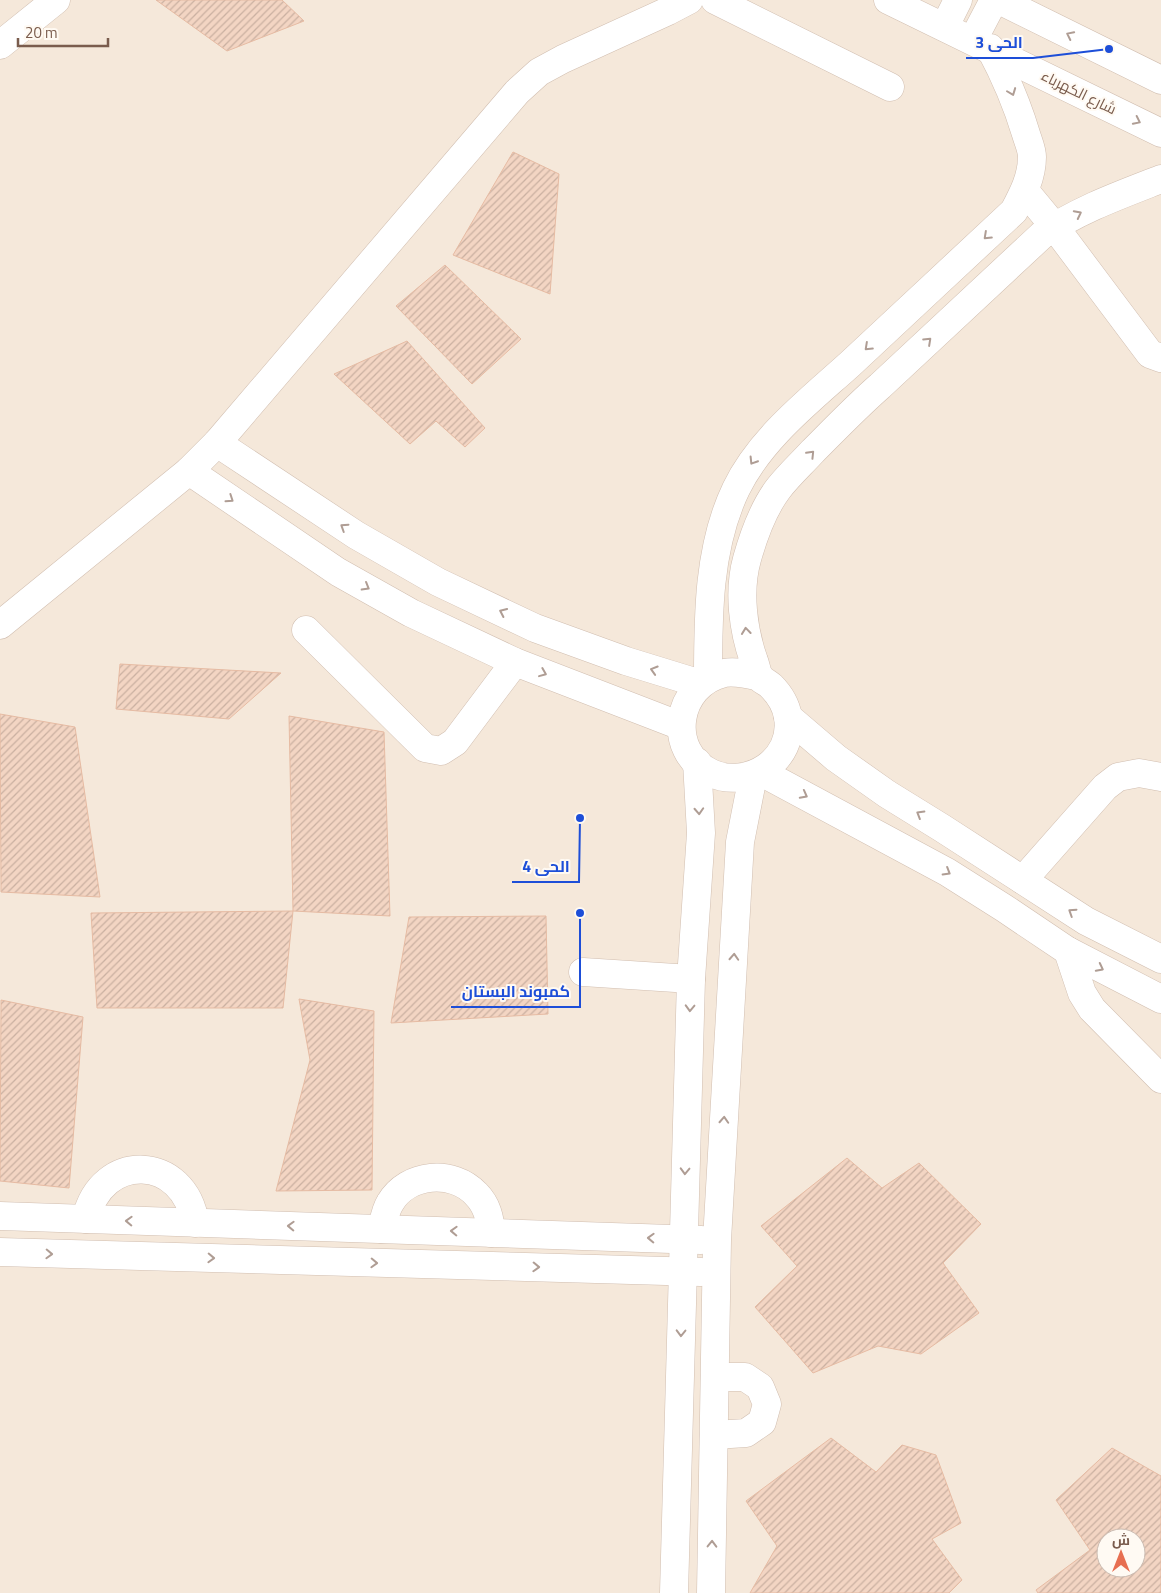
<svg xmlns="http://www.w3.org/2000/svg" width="1161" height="1593" font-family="'Titillium Web',Cairo,sans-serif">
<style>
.residential{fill:#f5e8da;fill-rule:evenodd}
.building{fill:url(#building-hatch);stroke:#e6bba3;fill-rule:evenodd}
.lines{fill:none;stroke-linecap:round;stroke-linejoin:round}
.minor-casing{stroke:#d1beb0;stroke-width:29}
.minor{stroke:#fff;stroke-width:28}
.oneway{stroke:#af9d94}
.labels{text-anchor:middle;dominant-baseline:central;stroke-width:4;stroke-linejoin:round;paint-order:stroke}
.street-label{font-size:15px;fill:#7a5c4d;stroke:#fffaf3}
.leader{fill:none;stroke:#1d4ed8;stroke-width:2}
.callout-dot{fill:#1d4ed8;stroke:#fffaf3;stroke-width:2}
.callout-label{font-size:16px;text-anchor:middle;font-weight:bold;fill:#1d4ed8;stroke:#fffaf3;stroke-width:4;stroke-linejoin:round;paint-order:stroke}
</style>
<defs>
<pattern id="building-hatch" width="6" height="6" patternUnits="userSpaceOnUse" patternTransform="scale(1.25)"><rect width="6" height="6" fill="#f3d5c3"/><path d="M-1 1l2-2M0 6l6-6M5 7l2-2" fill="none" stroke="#cab0a1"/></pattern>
</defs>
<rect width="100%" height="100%" fill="#fdf6ec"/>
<!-- residential -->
<path class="residential" d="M0,0H1161V1593H0ZM1106,1538H1136V1568H1106Z"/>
<!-- building -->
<g class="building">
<path d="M156,0H282L304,21L227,51Z"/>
<path d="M513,152L559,174L550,294L453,255Z"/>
<path d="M445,265L521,339L472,384L396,306Z"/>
<path d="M407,341L485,428L465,447L436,421L410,444L334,374Z"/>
<path d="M120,664L281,673L229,719L116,709Z"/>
<path d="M0,714L75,727L100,897L1,892Z"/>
<path d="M289,716L384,732L390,916L293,911Z"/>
<path d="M293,911L283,1008H97L91,913Z"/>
<path d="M546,916L548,1014L391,1023L409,917Z"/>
<path d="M299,999L374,1011L372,1190L276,1191L310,1060Z"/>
<path d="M1,1000L83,1017L69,1188L0,1181Z"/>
<path d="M847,1158L882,1188L919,1163L981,1224L943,1263L979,1313L921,1354L878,1346L813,1373L755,1307L797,1266L761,1226Z"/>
<path d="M831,1438L876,1472L902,1445L936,1455L961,1523L932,1539L962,1580L949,1593H750L777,1546L746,1501Z"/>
<path d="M1112,1448L1161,1476V1593H1038L1036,1590L1090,1550L1056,1500ZM1106,1538H1136V1568H1106Z"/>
</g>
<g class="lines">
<defs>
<g id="minor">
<path d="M715,0L890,87"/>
<path d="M888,0L1161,133"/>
<path d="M999,0L1161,80"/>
<path d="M945,26L958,0"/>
<path d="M973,40L994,0"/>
<path d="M0,45L56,0"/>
<path d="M1025,191L1054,226L1150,354L1161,358"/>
<path d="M217,443L356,535L438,582L535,628L626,661L701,684"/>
<path d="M189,471L338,572L411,613L515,662L681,726"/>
<path d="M0,625L189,471L217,443L517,92L539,72L563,59L668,11L689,0"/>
<path d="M306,630L425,748L441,751L455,742L515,662"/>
<path d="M760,677C748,674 736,671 724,673C676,684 665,751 711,773C748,790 795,760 788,717C786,705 779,694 771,686C768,683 763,681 760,678C757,674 756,666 754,661C743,630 738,591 747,559C754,534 763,509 778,489C788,476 801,464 812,452C834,430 856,407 880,386C934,335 988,285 1042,235C1078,210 1120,195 1161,179"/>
<path d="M708,679C708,616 708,547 736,489C760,439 809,401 850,364C905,313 959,262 1014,211C1023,194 1032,177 1032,157C1032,149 1028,141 1026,134C1017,104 1005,76 990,48"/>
<path d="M788,717L836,758L887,794L942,828L1086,921L1161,959"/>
<path d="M761,772L947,872L1004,908L1068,951L1161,999"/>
<path d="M1023,880L1105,787L1118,777L1139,773L1161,777"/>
<path d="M1068,951L1082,993L1092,1009L1161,1079"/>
<path d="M583,972L691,979"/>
<path d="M0,1216L701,1240"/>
<path d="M86,1219C101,1151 185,1154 195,1223"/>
<path d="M382,1229C384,1220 385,1211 390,1203C407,1173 453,1169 476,1194C487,1205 490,1218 491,1233"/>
<path d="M0,1252L701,1272"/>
<path d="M714,1435L746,1433L762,1422L767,1404L760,1387L745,1377H715"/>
<path d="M674,1593L691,979L701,833L697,762"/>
<path d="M711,1593L717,1240L740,842L753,776"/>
</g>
</defs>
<!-- minor casing -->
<use href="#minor" class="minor-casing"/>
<!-- minor -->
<use href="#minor" class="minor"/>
</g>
<!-- one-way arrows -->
<defs><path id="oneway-chevron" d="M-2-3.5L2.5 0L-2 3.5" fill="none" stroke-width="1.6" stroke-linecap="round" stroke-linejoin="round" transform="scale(1.25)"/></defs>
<g class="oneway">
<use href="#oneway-chevron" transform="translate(1070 35) rotate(-154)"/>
<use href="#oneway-chevron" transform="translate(1012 92) rotate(69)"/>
<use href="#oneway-chevron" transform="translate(1137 121) rotate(26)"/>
<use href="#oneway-chevron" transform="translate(1078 214) rotate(-27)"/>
<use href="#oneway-chevron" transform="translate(987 236) rotate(137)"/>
<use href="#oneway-chevron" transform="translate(928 341) rotate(-43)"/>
<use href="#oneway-chevron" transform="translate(868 347) rotate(137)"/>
<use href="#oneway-chevron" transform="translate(811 454) rotate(-46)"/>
<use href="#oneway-chevron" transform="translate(753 461) rotate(122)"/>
<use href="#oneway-chevron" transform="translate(230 499) rotate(34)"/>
<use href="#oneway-chevron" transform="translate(344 527) rotate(-147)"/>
<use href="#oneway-chevron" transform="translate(366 587) rotate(30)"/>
<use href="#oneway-chevron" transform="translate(503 612) rotate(-155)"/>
<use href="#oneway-chevron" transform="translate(746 631) rotate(-96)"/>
<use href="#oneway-chevron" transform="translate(654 670) rotate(-163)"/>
<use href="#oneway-chevron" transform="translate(543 673) rotate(22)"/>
<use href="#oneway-chevron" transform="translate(804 795) rotate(28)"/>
<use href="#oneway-chevron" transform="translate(699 811) rotate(87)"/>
<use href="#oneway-chevron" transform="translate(920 814) rotate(-149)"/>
<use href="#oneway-chevron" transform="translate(947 872) rotate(31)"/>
<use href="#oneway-chevron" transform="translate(1072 912) rotate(-147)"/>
<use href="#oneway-chevron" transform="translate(734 957) rotate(-87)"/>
<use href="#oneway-chevron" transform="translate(1100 968) rotate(27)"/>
<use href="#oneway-chevron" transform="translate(690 1008) rotate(92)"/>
<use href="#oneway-chevron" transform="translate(724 1120) rotate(-87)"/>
<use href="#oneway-chevron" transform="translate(685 1171) rotate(92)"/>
<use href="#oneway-chevron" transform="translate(129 1221) rotate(-178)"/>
<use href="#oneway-chevron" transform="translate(291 1226) rotate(-178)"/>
<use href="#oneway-chevron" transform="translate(454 1231) rotate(-178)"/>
<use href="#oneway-chevron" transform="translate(651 1238) rotate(-178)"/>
<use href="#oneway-chevron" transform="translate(49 1254) rotate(2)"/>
<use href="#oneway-chevron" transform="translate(211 1258) rotate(2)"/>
<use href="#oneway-chevron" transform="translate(374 1263) rotate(2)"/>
<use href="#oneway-chevron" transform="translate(536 1267) rotate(2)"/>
<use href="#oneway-chevron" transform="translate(681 1333) rotate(91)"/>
<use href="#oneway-chevron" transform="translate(712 1544) rotate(-89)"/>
</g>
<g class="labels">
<!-- street labels -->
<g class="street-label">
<text transform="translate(1079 92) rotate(26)">شارع الكهرباء</text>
</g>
</g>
<!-- callouts -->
<path class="leader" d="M1109 49L1033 58H966M580 818L579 882H512M580 913L580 1007H451"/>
<g class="callout-dot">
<circle cx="1109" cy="49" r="5"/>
<circle cx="580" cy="818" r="5"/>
<circle cx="580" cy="913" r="5"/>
</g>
<g class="callout-label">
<text x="999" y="48">الحى 3</text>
<text x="546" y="872">الحى 4</text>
<text x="516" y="997">كمبوند البستان</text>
</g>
<!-- north arrow -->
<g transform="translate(1121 1553)"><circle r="24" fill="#fffaf3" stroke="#cabbb1"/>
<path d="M0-4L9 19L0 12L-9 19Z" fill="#e76f51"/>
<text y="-8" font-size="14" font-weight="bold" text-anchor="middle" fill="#7a5c4d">ش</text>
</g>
<!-- scale -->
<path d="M18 38v8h90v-8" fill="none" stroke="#7a5c4d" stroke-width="2.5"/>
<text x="25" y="38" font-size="15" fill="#7a5c4d" stroke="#fffaf3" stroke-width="4" paint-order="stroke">20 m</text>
</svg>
